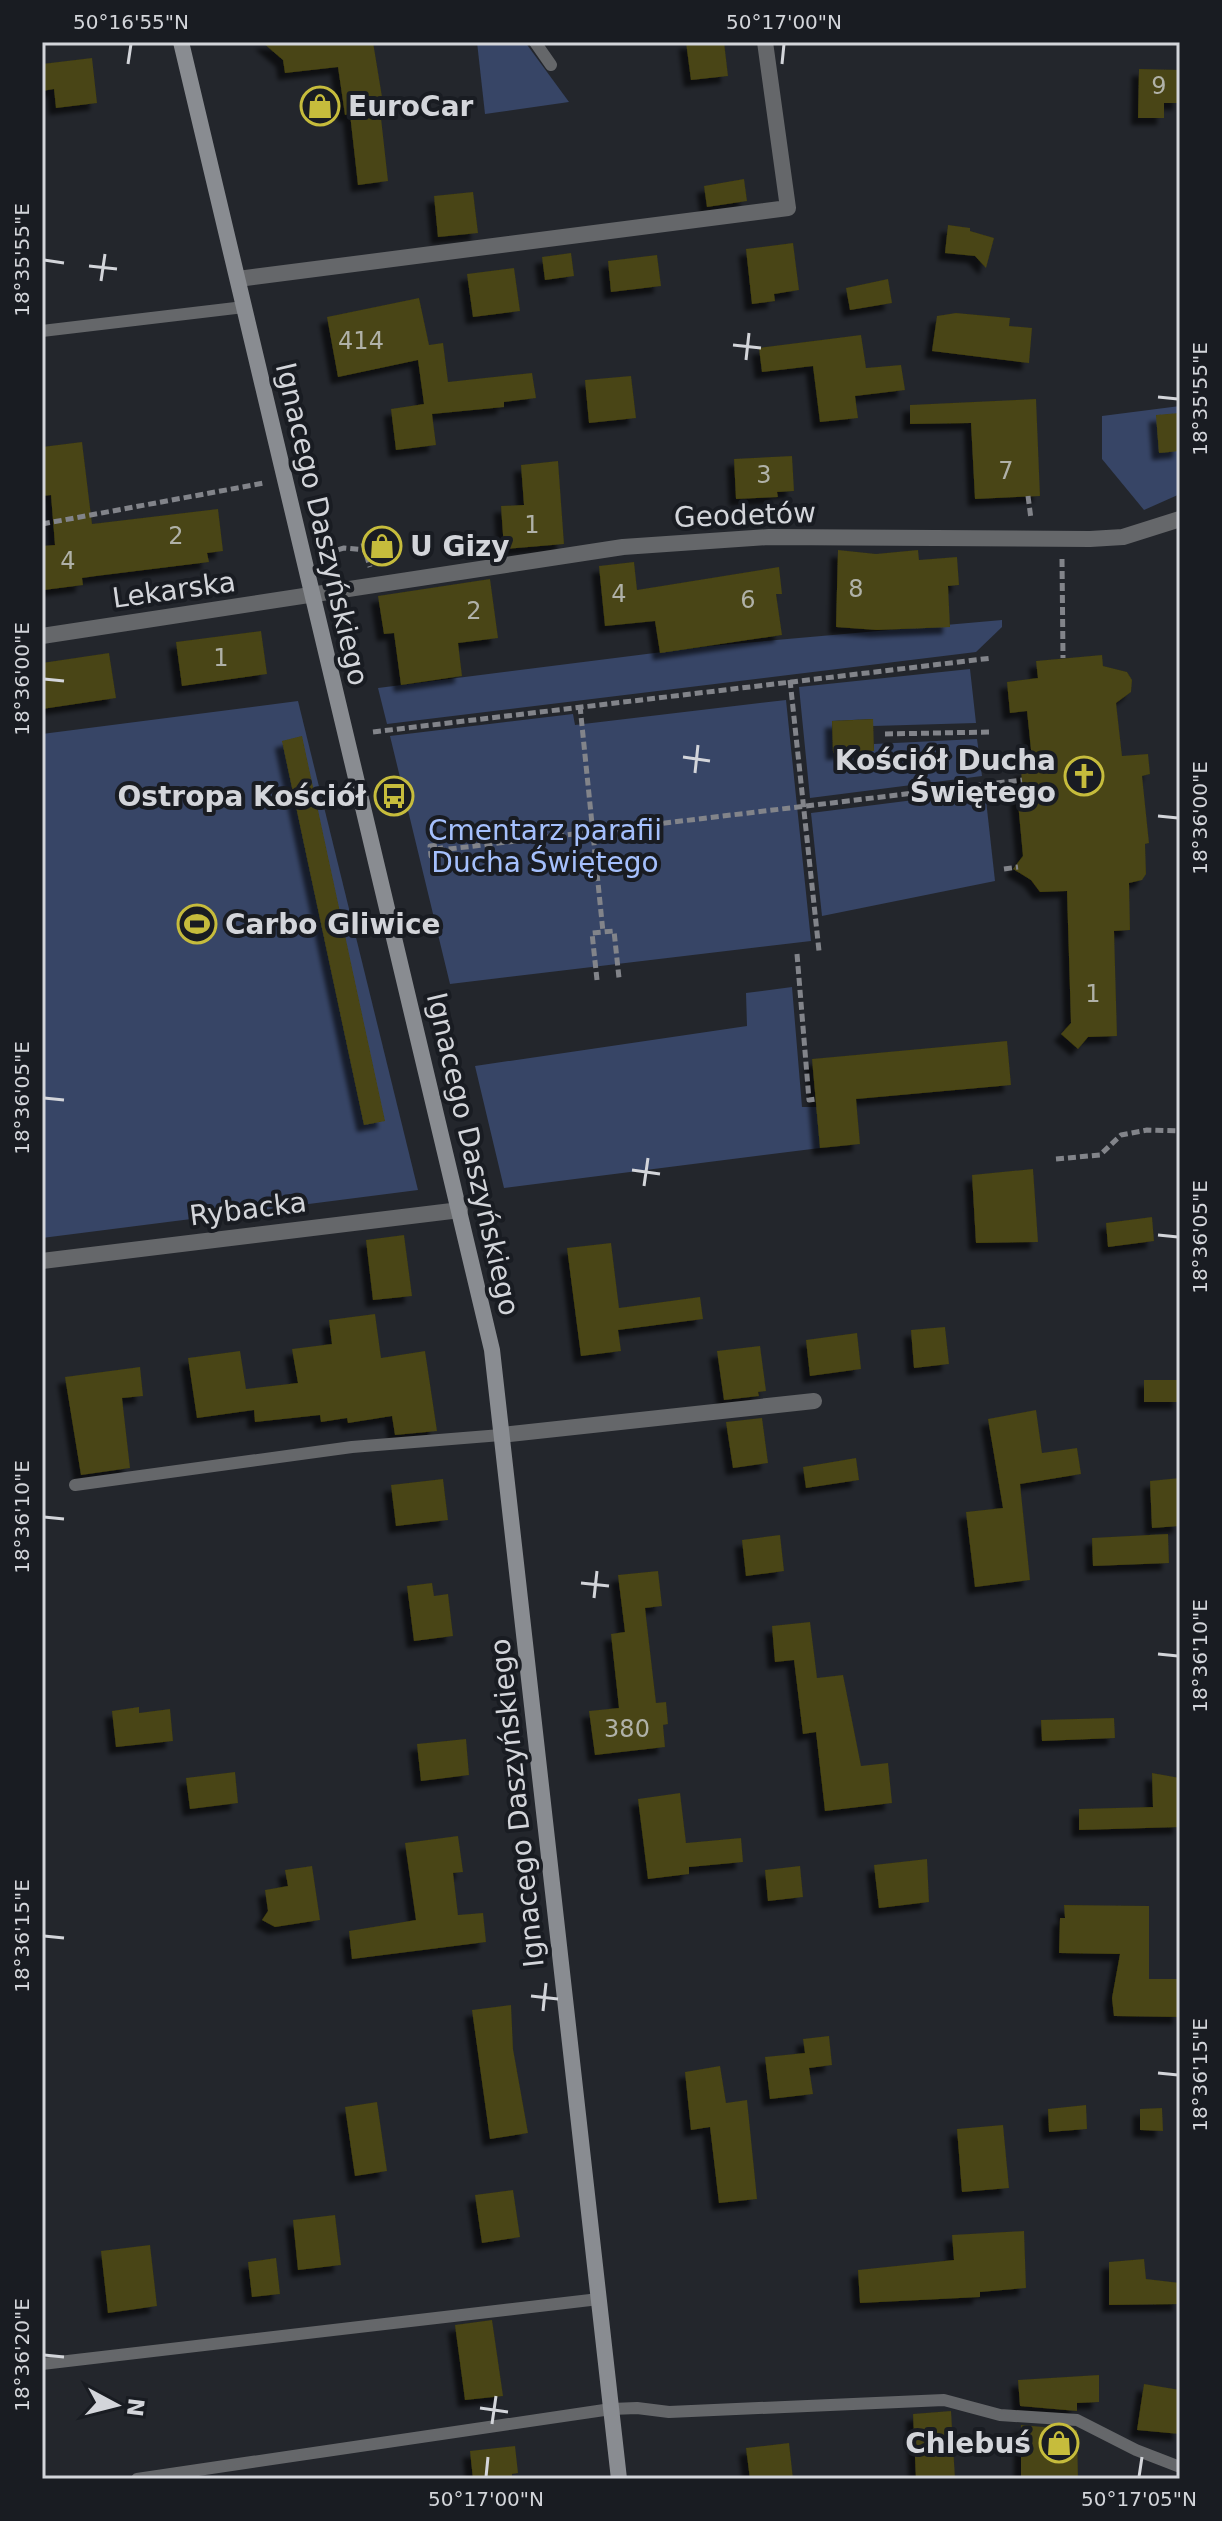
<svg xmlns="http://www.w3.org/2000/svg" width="1222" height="2521" font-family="'DejaVu Sans',sans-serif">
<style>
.green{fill:#374566}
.building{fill:#484412;filter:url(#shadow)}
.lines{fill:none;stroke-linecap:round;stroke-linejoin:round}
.path{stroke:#82848a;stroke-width:5;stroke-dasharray:8 4;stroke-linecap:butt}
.service{stroke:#65676a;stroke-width:12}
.minor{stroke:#65676a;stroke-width:16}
.secondary{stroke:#898c91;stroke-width:16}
.ticks{fill:none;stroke:#d3d5da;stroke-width:3}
.labels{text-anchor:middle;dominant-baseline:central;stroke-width:8;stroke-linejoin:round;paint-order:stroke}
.number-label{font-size:24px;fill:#b0b1a8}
.poi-label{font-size:28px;font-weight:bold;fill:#d3d5da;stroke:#191c22;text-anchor:start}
.street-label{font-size:28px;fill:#d3d5da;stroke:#191c22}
.park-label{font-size:28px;fill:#a5c0fd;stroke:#191c22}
.neatline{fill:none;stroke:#d3d5da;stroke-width:3}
.ticks-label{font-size:20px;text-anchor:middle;fill:#d3d5da}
</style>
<defs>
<filter id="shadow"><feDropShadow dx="-7" dy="7" stdDeviation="2" flood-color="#0009"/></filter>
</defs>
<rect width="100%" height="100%" fill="#23262c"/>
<!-- green -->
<g class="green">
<path d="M477,42H525L569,102L485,114Z"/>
<path d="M1180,406V494L1144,510L1102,459V416Z"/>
<path d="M1002,620V627L976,652L387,724L378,688L710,646Z"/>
<path d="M970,669L976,723L873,726L872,719L832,721L833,752L874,751V744L977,739L982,776L810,798L799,687Z"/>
<path d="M786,700L811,941L450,984L390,736L573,714L575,725Z"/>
<path d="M298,701L418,1190L42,1238V734Z"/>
<path d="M985,791L995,881L822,916L811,813Z"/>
<path d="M792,987L802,1107H817L820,1148L504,1188L475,1066L747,1026L746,993Z"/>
</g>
<!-- building -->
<g class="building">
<path d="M262,42H373L384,109H380L388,181L358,185L350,114L345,115L338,67L285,73L283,60Z"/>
<path d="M686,42H724L728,76L691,80Z"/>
<path d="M92,58L97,103L56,108L54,89L42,91V64Z"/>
<path d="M1139,69L1180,70V103H1164V118H1138Z"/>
<path d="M744,179L747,201L707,207L704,186Z"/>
<path d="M473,192L478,233L438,237L434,196Z"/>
<path d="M948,225L970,228V231L994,238L986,268L975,256L945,253Z"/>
<path d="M793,243L799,290L774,294L775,301L752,304L746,249Z"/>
<path d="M571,253L574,276L545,280L542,257Z"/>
<path d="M657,255L661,286L611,292L608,261Z"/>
<path d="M514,268L520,311L473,317L467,274Z"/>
<path d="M888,279L892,303L850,310L846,288Z"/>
<path d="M419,298L429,345L443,343L448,382L532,373L536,398L504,402V407L432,414L436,445L396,450L391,409L424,404L418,360L338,377L327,317Z"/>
<path d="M956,313L1010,318L1009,326L1032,328L1029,363L932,351L937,316Z"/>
<path d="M861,335L866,368L901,365L905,390L855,396L858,418L820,422L813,366L762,372L759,348Z"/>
<path d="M631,376L636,418L589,423L585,380Z"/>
<path d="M1036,399L1040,496L975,499L971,423L910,424V405Z"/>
<path d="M1180,413V451L1159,453L1156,415Z"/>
<path d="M82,442L92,524L218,509L223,551L207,553L209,562L96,576L82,578L83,585L44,590L42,546L55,545L51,495L42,496V447Z"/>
<path d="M792,456L794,491L777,492L778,497L736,499L734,459Z"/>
<path d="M558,461L564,544L504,549L501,506L524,505L521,465Z"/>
<path d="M838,550L876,554L918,550L919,560L957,557L959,585L948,586L950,627L877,630L836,627Z"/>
<path d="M634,562L637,590L779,567L782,594H776L782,635L660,653L655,621L605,626L599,566Z"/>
<path d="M490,579L498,638L458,643L462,676L401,685L394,633L384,634L378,596Z"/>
<path d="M261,631L267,674L182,686L176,642Z"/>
<path d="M109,653L116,698L42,709V663Z"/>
<path d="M1102,655L1103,666L1127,672L1132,680L1131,692L1116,703L1122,756L1148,754L1150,774L1142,776L1149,843L1145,844L1146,874L1142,880L1129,883L1130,930L1114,931L1117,1036L1088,1037L1078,1049L1061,1034L1071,1023L1067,891L1040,892L1031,880L1013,869L1023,856L1017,792L1023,791L1021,770L1033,769L1027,711L1010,713L1007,682L1038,678L1036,661Z"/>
<path d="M873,719L874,751L833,753L832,721Z"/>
<path d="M302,736L385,1121L364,1125L282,741Z"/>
<path d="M1007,1041L1011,1085L856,1099L860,1144L820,1148L812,1059Z"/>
<path d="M1033,1169L1038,1242L976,1243L972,1175Z"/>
<path d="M1152,1217L1154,1241L1108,1247L1106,1223Z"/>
<path d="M404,1235L412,1296L373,1300L366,1240Z"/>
<path d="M611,1243L619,1308L700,1297L703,1319L618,1330L621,1351L581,1356L567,1248Z"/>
<path d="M375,1314L381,1358L425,1351L437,1431L395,1435L392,1416L348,1423L347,1418L321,1422L320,1415L255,1422L254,1410L197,1418L188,1358L240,1351L246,1389L298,1383L292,1349L332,1344L329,1320Z"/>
<path d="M945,1327L949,1364L914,1368L911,1330Z"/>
<path d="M857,1333L861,1369L810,1376L806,1340Z"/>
<path d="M760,1346L766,1391L758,1392L759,1396L724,1400L717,1351Z"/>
<path d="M140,1367L143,1396L122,1398L130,1468L81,1475L65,1377Z"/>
<rect x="1144" y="1380" width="36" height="22"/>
<path d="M1036,1410L1042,1453L1077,1448L1081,1474L1020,1484L1030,1580L975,1587L966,1512L1003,1508L988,1419Z"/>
<path d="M762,1418L768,1463L733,1468L726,1422Z"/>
<path d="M856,1458L859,1480L806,1488L803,1467Z"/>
<path d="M1180,1478V1526L1152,1528L1150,1481Z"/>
<path d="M443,1479L448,1520L396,1526L391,1485Z"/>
<path d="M1168,1534L1169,1563L1093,1566L1092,1538Z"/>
<path d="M780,1535L784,1571L746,1576L742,1540Z"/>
<path d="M658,1571L662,1606L645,1608L656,1703L666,1702L668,1724L663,1725L665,1747L595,1755L589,1711L619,1708L611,1634L625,1632L618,1575Z"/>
<path d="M432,1583L434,1596L448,1594L453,1636L414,1641L407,1586Z"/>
<path d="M810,1622L817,1678L843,1675L861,1766L888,1763L892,1803L825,1811L816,1732L803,1734L794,1660L775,1662L772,1626Z"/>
<path d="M139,1707V1713L170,1709L173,1741L116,1747L112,1711Z"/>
<path d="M1114,1718L1115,1738L1042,1741L1041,1720Z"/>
<path d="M466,1739L469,1775L421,1781L417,1744Z"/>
<path d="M235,1772L238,1803L190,1809L186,1778Z"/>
<path d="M1152,1773L1180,1778V1827L1079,1830V1809L1153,1807Z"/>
<path d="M680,1793L686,1843L741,1838L743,1862L689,1867V1874L648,1879L638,1799Z"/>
<path d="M458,1836L463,1872L453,1873L458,1915L483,1913L486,1942L352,1959L349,1931L416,1920L405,1843Z"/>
<path d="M927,1859L929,1902L879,1908L874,1865Z"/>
<path d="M312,1866L320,1920L275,1927L262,1920L268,1911L265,1890L288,1886L285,1870Z"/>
<path d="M800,1866L803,1897L768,1901L765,1870Z"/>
<path d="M1064,1905L1149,1906V1979H1180V2017L1114,2016L1112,1998L1120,1954L1059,1953L1060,1918H1065Z"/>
<path d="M511,2005L513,2049L528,2133L490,2139L472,2010Z"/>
<path d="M829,2036L832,2065L809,2068L813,2094L770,2099L765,2057L805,2053L803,2039Z"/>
<path d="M720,2066L726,2103L747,2100L757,2199L719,2203L710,2127L691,2130L685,2072Z"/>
<path d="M377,2102L387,2171L355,2176L345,2107Z"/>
<path d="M1086,2105L1087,2129L1049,2132L1048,2109Z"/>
<path d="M1162,2108L1163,2131L1140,2130V2109Z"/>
<path d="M1003,2125L1009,2188L962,2192L957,2129Z"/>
<path d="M513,2190L520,2237L482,2243L475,2195Z"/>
<path d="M335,2215L341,2265L298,2270L293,2220Z"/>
<path d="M1024,2231L1026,2288L980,2292V2297L860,2303L858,2270L954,2260L952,2235Z"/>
<path d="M150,2245L157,2306L108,2313L101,2251Z"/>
<path d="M276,2258L280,2294L252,2297L248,2262Z"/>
<path d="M1144,2259L1146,2279L1180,2283V2304L1109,2305V2262Z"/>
<path d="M492,2320L503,2396L465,2400L455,2325Z"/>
<path d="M1099,2375V2402L1077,2403V2411L1020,2406L1018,2380Z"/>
<path d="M1144,2384L1180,2390V2434L1137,2430Z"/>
<path d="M951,2411L955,2479H916L913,2414Z"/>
<path d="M1021,2425L1077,2430L1078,2479H1021Z"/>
<path d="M789,2443L793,2479H750L746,2448Z"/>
<path d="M515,2446L518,2473L512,2474V2479H473L470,2451Z"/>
</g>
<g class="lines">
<!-- path -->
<g class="path">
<path d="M1028,496L1031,519"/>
<path d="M42,524L264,483"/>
<path d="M363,543L370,567"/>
<path d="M327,553L344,548L365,550"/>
<path d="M1062,559L1063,658"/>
<path d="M790,680L819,951"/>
<path d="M580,706L603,932"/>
<path d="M373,732L992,658"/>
<path d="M885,734L989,732"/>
<path d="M441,850L440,856H431L430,846L440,845L441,850L1022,780"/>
<path d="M1004,869L1018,867"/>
<path d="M797,954L809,1100L816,1099"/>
<path d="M597,980L592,933L614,931L619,978"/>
<path d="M1056,1159L1100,1155L1121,1135L1147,1130L1180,1131"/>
</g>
<!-- service -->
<g class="service">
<path d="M535,42L551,65"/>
<path d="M42,331L244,307"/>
<path d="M75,1485L352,1447L501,1435"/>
<path d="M42,2364L599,2299"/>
<path d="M137,2479L611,2409L637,2408L669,2412L944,2400L1000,2415L1077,2420L1136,2450L1180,2467"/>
</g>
<!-- minor -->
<g class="minor">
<path d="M238,279L788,208L765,42"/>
<path d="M42,636L623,547L769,537L1090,539L1123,537L1180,519"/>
<path d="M42,1261L460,1210"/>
<path d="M501,1435L814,1401"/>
</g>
<!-- secondary -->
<path class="secondary" d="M181,42L492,1350L619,2479"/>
</g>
<!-- ticks -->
<path class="ticks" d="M128,64L131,44M782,64L784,44M44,260L64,263M89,266L117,269M101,281L105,254M733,345L761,348M746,360L749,333M1158,397L1178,399M44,679L64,681M683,757L710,761M695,773L698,745M1158,816L1178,818M44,1098L64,1100M632,1170L660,1174M644,1186L648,1158M1158,1235L1178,1237M44,1517L64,1519M581,1583L609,1586M594,1598L597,1571M1158,1654L1178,1656M44,1936L64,1938M531,1996L558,1999M543,2011L546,1983M1158,2073L1178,2075M44,2355L64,2357M480,2408L508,2412M492,2424L496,2396M486,2477L488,2457M1139,2477L1142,2457"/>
<!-- icons -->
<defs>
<symbol id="shop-ring" viewBox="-11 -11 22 22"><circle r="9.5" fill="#191c22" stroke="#c6bc3c" stroke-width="1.5"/><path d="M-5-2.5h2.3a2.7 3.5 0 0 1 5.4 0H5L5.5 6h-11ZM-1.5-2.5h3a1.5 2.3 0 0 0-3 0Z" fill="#c6bc3c"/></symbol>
<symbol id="church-ring" viewBox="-11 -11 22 22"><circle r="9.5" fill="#191c22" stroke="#c6bc3c" stroke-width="1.5"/><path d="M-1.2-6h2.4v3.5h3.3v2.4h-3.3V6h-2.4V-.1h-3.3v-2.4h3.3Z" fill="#c6bc3c"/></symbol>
<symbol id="bus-ring" viewBox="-11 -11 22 22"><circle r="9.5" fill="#191c22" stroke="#c6bc3c" stroke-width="1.5"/><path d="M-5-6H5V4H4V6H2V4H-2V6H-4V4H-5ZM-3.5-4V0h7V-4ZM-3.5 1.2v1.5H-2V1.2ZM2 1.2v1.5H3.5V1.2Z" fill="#c6bc3c"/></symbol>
<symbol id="stadium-ring" viewBox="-11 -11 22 22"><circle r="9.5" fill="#191c22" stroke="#c6bc3c" stroke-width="1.5"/><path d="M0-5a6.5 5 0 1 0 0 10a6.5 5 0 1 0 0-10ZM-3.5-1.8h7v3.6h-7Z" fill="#c6bc3c"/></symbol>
</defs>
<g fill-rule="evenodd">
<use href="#shop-ring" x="298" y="84" width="44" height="44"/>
<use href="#shop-ring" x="360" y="524" width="44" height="44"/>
<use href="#church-ring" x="1062" y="754" width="44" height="44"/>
<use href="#bus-ring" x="372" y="774" width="44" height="44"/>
<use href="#stadium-ring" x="175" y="902" width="44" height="44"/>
<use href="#shop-ring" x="1037" y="2421" width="44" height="44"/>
</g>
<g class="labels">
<!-- number labels -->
<g class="number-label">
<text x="1159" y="86">9</text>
<text x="361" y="341">414</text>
<text x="1006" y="471">7</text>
<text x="764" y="475">3</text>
<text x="532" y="525">1</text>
<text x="176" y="536">2</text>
<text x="68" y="561">4</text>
<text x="856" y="589">8</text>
<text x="619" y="594">4</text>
<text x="748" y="600">6</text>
<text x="474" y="611">2</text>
<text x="221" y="658">1</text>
<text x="1093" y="994">1</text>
<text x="627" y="1729">380</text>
</g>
<!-- poi labels -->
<g class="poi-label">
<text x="348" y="106">EuroCar</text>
<text x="410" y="546">U Gizy</text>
<text x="1056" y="760" text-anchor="end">Kościół Ducha<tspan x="1056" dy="32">Świętego</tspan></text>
<text x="366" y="796" text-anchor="end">Ostropa Kościół</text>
<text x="225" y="924">Carbo Gliwice</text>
<text x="1031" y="2443" text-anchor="end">Chlebuś</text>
</g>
<!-- street labels -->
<g class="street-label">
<text transform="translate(745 515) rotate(-2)">Geodetów</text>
<text transform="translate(322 524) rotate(77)">Ignacego Daszyńskiego</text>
<text transform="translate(174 590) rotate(-8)">Lekarska</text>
<text transform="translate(473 1154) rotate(77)">Ignacego Daszyńskiego</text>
<text transform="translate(248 1209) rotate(-7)">Rybacka</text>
<text transform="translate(517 1803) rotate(-96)">Ignacego Daszyńskiego</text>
</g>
<!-- park labels -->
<g class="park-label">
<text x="545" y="830">Cmentarz parafii<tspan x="545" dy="32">Ducha Świętego</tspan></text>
</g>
</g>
<!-- border -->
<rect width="1222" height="2521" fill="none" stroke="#191c22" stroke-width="88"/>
<!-- north arrow -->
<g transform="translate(116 2405) rotate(97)" stroke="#191c22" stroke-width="6" paint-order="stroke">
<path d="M0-6L14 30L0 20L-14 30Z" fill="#d3d5da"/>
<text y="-12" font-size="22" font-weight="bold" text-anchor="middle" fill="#d3d5da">N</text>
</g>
<rect x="44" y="44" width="1134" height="2433" class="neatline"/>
<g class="ticks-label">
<text x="131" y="29">50°16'55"N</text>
<text x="784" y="29">50°17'00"N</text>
<text transform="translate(22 260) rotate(-90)" y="7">18°35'55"E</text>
<text transform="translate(1200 399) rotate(-90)" y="7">18°35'55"E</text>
<text transform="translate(22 679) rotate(-90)" y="7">18°36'00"E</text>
<text transform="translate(1200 818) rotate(-90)" y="7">18°36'00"E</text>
<text transform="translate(22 1098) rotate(-90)" y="7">18°36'05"E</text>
<text transform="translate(1200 1237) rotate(-90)" y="7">18°36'05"E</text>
<text transform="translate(22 1517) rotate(-90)" y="7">18°36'10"E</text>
<text transform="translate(1200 1656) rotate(-90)" y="7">18°36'10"E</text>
<text transform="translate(22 1936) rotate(-90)" y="7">18°36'15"E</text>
<text transform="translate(1200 2075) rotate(-90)" y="7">18°36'15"E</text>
<text transform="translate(22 2355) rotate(-90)" y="7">18°36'20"E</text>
<text x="486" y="2506">50°17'00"N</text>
<text x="1139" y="2506">50°17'05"N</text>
</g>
</svg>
